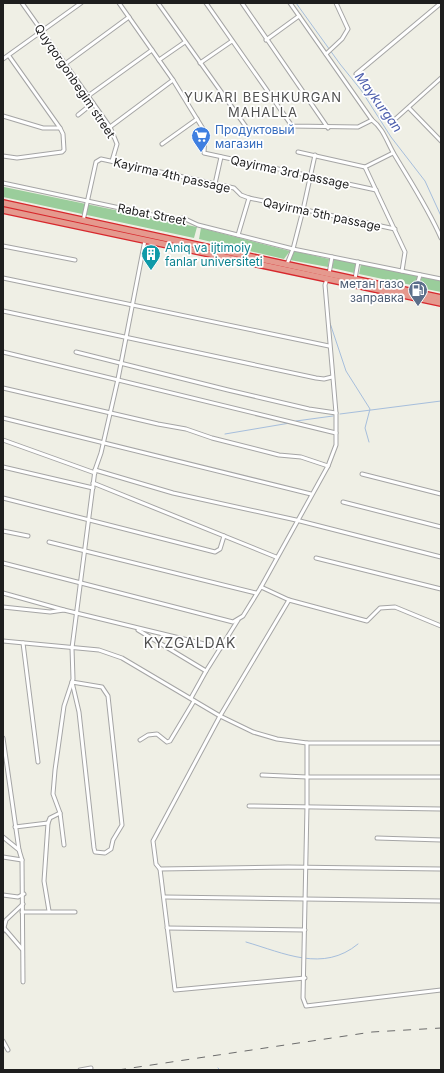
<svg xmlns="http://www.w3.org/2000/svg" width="444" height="1073" font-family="Inter,sans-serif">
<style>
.grass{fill:#b6e8ac}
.forest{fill:#9acd9b}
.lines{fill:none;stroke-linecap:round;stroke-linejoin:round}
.stream{stroke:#a6bedc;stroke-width:1}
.street-casing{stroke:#a5a5a5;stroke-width:5}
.highway-casing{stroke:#d7282d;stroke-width:8}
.street{stroke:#fff;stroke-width:3}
.highway{stroke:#e5998e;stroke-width:5.5}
.rail{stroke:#6c6c6c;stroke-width:1;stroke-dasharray:8 8;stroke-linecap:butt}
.labels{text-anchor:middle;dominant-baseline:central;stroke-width:3.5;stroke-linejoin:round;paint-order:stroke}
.street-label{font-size:12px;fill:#1e1e1e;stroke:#fff}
.shop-label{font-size:12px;fill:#366cbe;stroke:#fff;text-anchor:start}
.culture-label{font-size:12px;fill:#0d838f;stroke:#fff;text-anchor:start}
.service-label{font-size:12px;fill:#4e5e75;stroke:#fff;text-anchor:end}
.neighbourhood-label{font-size:13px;letter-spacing:1px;fill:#515151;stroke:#fff}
.water-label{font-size:13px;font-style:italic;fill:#4d5eac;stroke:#fff}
.quarter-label{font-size:14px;letter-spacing:1px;fill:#515151;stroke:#fff}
</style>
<rect width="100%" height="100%" fill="#efefe5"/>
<!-- grass -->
<path class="grass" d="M3,206L290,267L289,269L3,208Z"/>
<!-- forest -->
<g class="forest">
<path d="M4,187L197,227L194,238L3,197Z"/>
<path d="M201,228L290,251L284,259L199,239Z"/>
<path d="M294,251L329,259L328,267L290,260Z"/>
<path d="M334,259L356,263L354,273L332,268Z"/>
<path d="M361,264L418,276L416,286L359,274Z"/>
<path d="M422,277L441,281V292L421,288L419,283Z"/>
</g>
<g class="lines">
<!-- stream -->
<g class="stream">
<path d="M296,3L340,64L361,90L391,137L425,181L441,216"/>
<path d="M330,323L346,371L370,409L365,428L369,442"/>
<path d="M340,414L441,401"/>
<path d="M296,421L333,416"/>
<path d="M225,434L290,423"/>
<path d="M246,942C284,953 323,973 358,944"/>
<path d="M218,1068L220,1070"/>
</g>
<defs>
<g id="street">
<path d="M22,3L110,127L117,144L112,161"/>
<path d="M119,3L173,80L205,132L204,153L376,190"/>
<path d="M158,3L249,131"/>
<path d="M206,3L292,126L358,127L372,120"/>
<path d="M242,3L328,128"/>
<path d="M290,3L372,120C383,128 387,142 394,154C410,181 428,208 441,238"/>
<path d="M266,40L299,16"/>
<path d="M326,54L342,39L348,29L336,3"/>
<path d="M3,59L81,3"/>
<path d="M159,60L185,42"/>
<path d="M200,63L232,41"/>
<path d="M65,64L129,17"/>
<path d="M356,74L441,3"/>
<path d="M88,96L152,50"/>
<path d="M409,108L441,141"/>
<path d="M78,115L93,103"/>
<path d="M3,116L43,128H60"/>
<path d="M392,122L441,78"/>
<path d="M110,127L173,80"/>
<path d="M162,144L197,119"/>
<path d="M298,152L365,167L393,153"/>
<path d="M3,156L17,158L62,152L64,150L63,134L60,128L9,56"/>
<path d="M365,167L405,252L402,271"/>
<path d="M3,183L176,220L183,218L198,225L293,249L441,279"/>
<path d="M215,184L221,157"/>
<path d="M83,221L96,162L101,159L234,188L241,195L249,198L395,229"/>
<path d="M238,235L249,198"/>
<path d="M3,246L75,260"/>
<path d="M287,264L293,249L303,210L315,155"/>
<path d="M329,274L332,257"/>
<path d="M3,278L329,346"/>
<path d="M355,279L358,262"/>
<path d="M415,292L420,275"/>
<path d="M3,311L316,378L324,379L332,377"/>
<path d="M3,352L336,433"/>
<path d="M76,352L228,390L309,409L336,413"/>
<path d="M3,388L158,424L186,429L212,438L279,455L301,457L328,466L336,445V413L325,285L327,279"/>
<path d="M3,418L311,494"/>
<path d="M3,440L95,473"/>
<path d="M3,467L93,488"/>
<path d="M95,470L173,493L296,520L441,557"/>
<path d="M362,474L441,494"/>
<path d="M93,483L276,557"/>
<path d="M3,498L215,552L220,549L224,536"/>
<path d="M343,502L441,527"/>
<path d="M3,531L28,536"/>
<path d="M49,542L256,593"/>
<path d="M316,558L441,589"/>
<path d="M3,563L233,622L243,616L261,587L289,600L367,621L380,608L395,607L441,626"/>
<path d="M261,587L328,466"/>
<path d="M3,593L64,610L221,648"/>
<path d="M289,600L220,716L153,841L156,864L160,869L288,867L441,869"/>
<path d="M3,607L50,612L64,610"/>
<path d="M138,630L206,671L191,698"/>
<path d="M3,641L99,650L122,658L220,716L253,732L277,739L307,743H441"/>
<path d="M23,643L38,762"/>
<path d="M206,671L238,620"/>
<path d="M72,682L102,687L108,696L122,825L113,840L111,849L105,853L95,852L94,848L79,712Z"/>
<path d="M3,738L19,850"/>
<path d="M140,740L148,735L157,734L167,742L170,741L194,701"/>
<path d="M307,743V806L303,998L306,1006L441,990"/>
<path d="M262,775L307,777H441"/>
<path d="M249,806L441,809"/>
<path d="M15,827L48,823"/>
<path d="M3,837L19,850L22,860L23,982"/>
<path d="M377,838L441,840"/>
<path d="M64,845L60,813L53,794L55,770L64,706L73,679L72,648L95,470L101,453L118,379L145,240"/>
<path d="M3,857L22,860"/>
<path d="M160,869L175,990L305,978"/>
<path d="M3,895L18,897L24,894"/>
<path d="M165,897L441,901"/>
<path d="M49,911L44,881L48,823L50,818L60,813"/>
<path d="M22,912H75"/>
<path d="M4,928L22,949"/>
<path d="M167,928L305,930"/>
<path d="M3,931L6,920L23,904"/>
<path d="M3,1041L8,1050"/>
<path d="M80,1070L91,1068"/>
</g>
<g id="highway">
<path d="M3,203L441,298"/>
<path d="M3,210L441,303"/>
</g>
</defs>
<!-- street casing -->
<use href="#street" class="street-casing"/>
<!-- highway casing -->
<use href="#highway" class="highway-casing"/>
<!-- street -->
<use href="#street" class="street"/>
<!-- highway -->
<use href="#highway" class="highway"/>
<!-- rail -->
<path class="rail" d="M118,1070L372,1032L441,1028"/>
</g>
<!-- icons -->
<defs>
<symbol id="supermarket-pin" viewBox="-11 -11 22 30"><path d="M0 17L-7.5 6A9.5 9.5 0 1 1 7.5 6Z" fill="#3f7fe0" stroke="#fff"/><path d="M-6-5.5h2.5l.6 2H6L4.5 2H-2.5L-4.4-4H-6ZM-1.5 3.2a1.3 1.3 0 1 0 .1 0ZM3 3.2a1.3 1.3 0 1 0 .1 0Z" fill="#fff"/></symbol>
<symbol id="building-pin" viewBox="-11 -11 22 30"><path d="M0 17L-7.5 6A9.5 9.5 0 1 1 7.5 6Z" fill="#0f9aa8" stroke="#fff"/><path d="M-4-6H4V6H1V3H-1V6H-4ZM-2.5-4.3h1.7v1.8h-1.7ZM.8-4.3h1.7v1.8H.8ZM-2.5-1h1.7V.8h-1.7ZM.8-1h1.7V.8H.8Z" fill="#fff"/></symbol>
<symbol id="fuel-pin" viewBox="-11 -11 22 30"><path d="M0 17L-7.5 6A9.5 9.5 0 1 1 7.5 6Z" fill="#5c6f8a" stroke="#fff"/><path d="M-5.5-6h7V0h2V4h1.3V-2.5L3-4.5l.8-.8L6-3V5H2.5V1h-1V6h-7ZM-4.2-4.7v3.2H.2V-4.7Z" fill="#fff"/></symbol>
</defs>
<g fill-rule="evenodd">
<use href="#supermarket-pin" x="190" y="125" width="22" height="30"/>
<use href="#building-pin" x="140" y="243" width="22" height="30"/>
<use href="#fuel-pin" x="407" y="279" width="22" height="30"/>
</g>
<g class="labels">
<!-- street labels -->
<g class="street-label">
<text transform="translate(75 81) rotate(56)">Quyqorgonbegim street</text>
<text transform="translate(290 172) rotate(12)">Qayirma 3rd passage</text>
<text transform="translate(172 175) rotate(13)">Kayirma 4th passage</text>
<text transform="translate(152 214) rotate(11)">Rabat Street</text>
<text transform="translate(322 214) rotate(12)">Qayirma 5th passage</text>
</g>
<!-- shop labels -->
<g class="shop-label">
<text x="215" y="129">Продуктовый<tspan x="215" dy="14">магазин</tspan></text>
</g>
<!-- culture labels -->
<g class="culture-label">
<text x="165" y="247">Aniq va ijtimoiy<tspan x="165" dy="14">fanlar universiteti</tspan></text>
</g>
<!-- service labels -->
<g class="service-label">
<text x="404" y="283">метан газо<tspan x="404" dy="14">заправка</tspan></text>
</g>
<!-- neighbourhood labels -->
<g class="neighbourhood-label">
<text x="263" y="97">YUKARI BESHKURGAN<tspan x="263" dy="15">MAHALLA</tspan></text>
</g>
<!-- water labels -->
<g class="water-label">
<text transform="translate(379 102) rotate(54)">Maykurgan</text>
</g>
<!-- quarter labels -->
<g class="quarter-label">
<text x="190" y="642">KYZGALDAK</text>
</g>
</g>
<!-- border -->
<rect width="444" height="1073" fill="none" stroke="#1e1e1e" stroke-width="8"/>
</svg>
